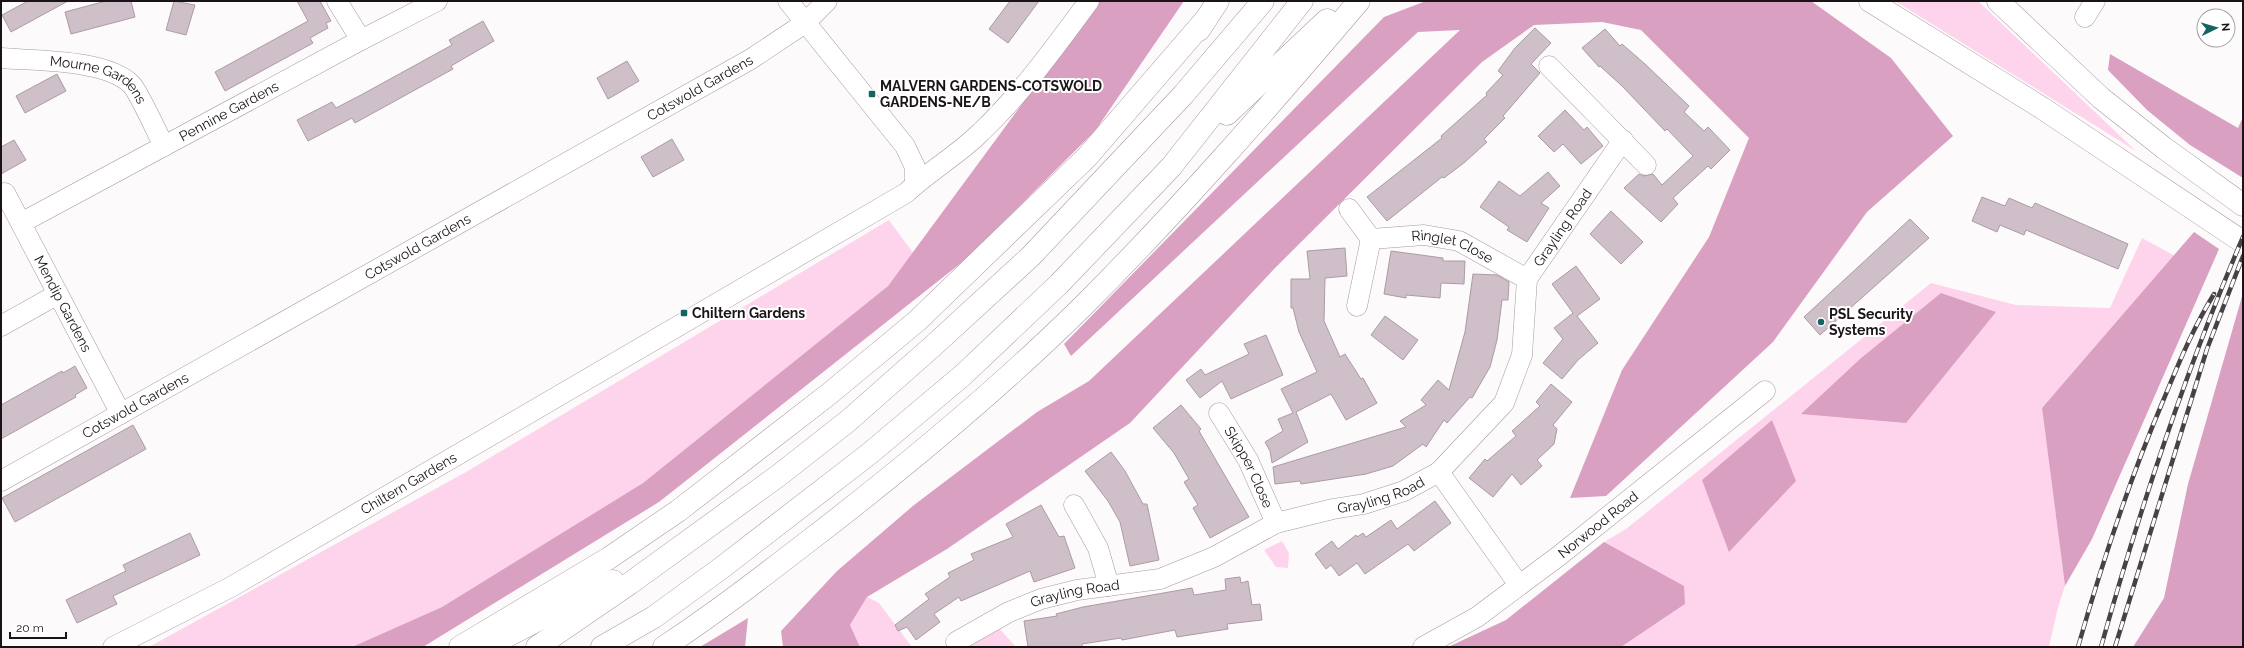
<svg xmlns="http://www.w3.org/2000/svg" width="2244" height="648" font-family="Raleway,sans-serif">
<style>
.green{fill:#fed4ec}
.forest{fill:#daa0c2}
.building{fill:#cfbfc8;stroke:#ab9ba4}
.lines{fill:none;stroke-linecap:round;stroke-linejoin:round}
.minor-casing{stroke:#a898a1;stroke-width:21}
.highway-casing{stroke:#a898a1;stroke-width:23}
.minor{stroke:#fff;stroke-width:20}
.highway{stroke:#fff;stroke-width:22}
.rail-casing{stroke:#484246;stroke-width:4.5}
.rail{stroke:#fff;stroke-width:3;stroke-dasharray:9;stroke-linecap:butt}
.poi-dot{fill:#156462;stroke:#fff;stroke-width:1.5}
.labels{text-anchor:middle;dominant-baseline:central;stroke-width:4;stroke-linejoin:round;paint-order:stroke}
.street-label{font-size:14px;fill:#1a1418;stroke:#fff}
.poi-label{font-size:14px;font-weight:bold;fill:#1a1418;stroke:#fff;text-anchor:start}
</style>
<rect width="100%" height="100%" fill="#fdfafc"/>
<!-- green -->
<g class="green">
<path d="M1895,1H1978L2136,151Z"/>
<path d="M889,220L913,253L888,286L643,483L442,607L352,647H149L466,472Z"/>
<path d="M2142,238L2175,256L2042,408L2065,586L2058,607L2049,647H1621L1685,604L1604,542L1626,529L1931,283L2016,305L2110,308Z"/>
<path d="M1282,541L1289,553L1288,568L1276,567L1264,550Z"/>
<path d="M867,597L879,603L912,647H860L850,625Z"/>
<path d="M995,624L1016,647H956Z"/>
</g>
<!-- forest -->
<g class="forest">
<path d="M1098,1H1184L1095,131L966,259L659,502L423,647H352L442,607L643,483L888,286Z"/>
<path d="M1426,1H1811L1891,58L1953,136L1867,212L1773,342L1606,496L1570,498L1622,370L1709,237L1749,138L1641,30L1602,22L1534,25L1482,62L1275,268L1130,423L947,549L867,597L850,625L860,647H783L781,631L837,571L914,505L1037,412L1089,381L1460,30L1418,32L1071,356L1064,344L1384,17Z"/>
<path d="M2110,54L2238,128L2243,117V178L2190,145L2147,110L2108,70Z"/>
<path d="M2194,232L2219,249L2092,539L2065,586L2042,408Z"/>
<path d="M1941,293L1996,312L1906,423L1801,414L1860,359Z"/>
<path d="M2243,293V647H2133L2164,598L2188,484Z"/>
<path d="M1772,420L1796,481L1729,552L1702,480Z"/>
<path d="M1604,542L1684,586L1685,604L1621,647H1448L1506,620Z"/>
<path d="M748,618L745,647H700Z"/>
</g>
<!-- building -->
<g class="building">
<path d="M28,1H68L11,32L2,15Z"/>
<path d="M106,1H131L135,17L71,34L65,12Z"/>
<path d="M174,1L195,5L186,35L166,30Z"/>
<path d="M297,1H320L331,21L326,23L328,28L310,38L313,43L225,91L215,72L308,21Z"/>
<path d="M1010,1H1039L1008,43L989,29Z"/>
<path d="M483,21L494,41L451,66L453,69L355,123L352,118L308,141L297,120L332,102L336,108L361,95L452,45L449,40Z"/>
<path d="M1535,28L1551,43L1531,64L1540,73L1503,116L1505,118L1484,139L1487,142L1465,162L1444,178L1442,177L1387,221L1367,197L1442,138L1441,136L1487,95L1486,93L1503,75L1498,71L1515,48Z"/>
<path d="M1605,29L1620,46L1622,44L1645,64L1689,106L1684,112L1704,131L1708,127L1730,150L1711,169L1708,166L1673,198L1678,204L1661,222L1624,188L1639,174L1643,176L1653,174L1662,185L1693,156L1667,129L1665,131L1622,86L1600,66L1599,67L1582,48Z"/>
<path d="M627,61L639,81L608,99L597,78Z"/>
<path d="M57,74L66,91L25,113L16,96Z"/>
<path d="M1565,110L1584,130L1587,127L1603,146L1581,164L1563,144L1554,152L1538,136Z"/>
<path d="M672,139L684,160L653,177L641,157Z"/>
<path d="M14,140L26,160L1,174V147Z"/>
<path d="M1548,172L1560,186L1541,203L1549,208L1527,242L1507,230L1509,227L1480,207L1499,181L1520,196Z"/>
<path d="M1982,197L2005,206L2009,198L2032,208L2035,203L2128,244L2118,269L2026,230L2024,235L2000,225L1997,232L1972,221Z"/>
<path d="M1611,211L1643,242L1621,264L1590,234Z"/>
<path d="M1910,219L1929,238L1820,335L1804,317Z"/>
<path d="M1345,248L1347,276L1325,278L1324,321L1340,357L1345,354L1361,379L1363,378L1377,403L1346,420L1331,394L1296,412L1308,442L1272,463L1270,451L1265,442L1283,431L1278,419L1293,413L1281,389L1317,372L1299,332L1293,308H1291V279H1310L1307,251Z"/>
<path d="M1391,251L1443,258V261H1465L1464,284L1441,283L1440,298L1406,295V298L1384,294Z"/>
<path d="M1576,266L1600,299L1577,316L1598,343L1578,360L1562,379L1543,363L1563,339L1554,328L1573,313L1552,284Z"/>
<path d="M1473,274L1497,275L1509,282L1508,300H1502L1497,340L1490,367L1472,398L1470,397L1447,423L1444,420L1426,447L1423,444L1393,466L1366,474L1301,484L1300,481L1275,484L1273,467L1406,427L1400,421L1426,405L1421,400L1438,380L1449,390L1465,332Z"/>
<path d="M1385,316L1418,340L1403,360L1371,335Z"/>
<path d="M1266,335L1283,375L1231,399L1222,381L1200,398L1186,380L1201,369L1205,375L1249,354L1244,344Z"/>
<path d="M75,366L87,388L75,395L76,397L1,439V405L62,371L63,373Z"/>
<path d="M1551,384L1572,402L1553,425L1557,429L1554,444L1537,460L1542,466L1521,485L1512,474L1493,497L1469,478L1485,459L1487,461L1516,436L1512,431L1540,406L1536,402Z"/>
<path d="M1181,405L1201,429L1199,431L1249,517L1210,538L1193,508L1198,505L1184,482L1189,479L1174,453L1153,428Z"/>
<path d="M133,425L146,449L15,522L2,498Z"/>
<path d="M1111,452L1125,471L1143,504H1147L1159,560L1130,566L1120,522L1108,501L1085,471Z"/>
<path d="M1435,501L1451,523L1414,551L1408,544L1365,574L1357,563L1339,576L1331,565L1326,569L1315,554L1332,541L1338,549L1356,535L1357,537L1363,533L1366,537L1391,520L1397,529Z"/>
<path d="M1041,505L1059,537L1064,536L1075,568L1034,582L1030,571L961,601L959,597L934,614L940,622L916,640L907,627L898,631L895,625L929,599L925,594L950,577L948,573L974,560L971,554L1013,537L1006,524Z"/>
<path d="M190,533L200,555L113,596L117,604L77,623L66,600L126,571L123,565Z"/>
<path d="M1240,577L1241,583L1248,581L1252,605L1260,604L1262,620L1227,624L1228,629L1177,637L1175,630L1122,640L1121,638L1082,644V647H1028L1024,621L1057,616L1056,614L1083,607L1192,588L1194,595L1226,590L1225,579Z"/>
</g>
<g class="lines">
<defs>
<g id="minor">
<path d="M337,1L361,40"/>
<path d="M788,1L905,146L915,167V183"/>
<path d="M2085,17L2095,1"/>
<path id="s1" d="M1,58C35,61 106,59 131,84C139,92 157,133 164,146"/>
<path d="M1549,66L1646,165"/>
<path id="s2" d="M5,193L121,414"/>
<path d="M1349,209L1371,239"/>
<path id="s3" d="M21,223L361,40L437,1"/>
<path id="s4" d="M1357,306L1371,239L1424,235L1459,241L1527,279"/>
<path d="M1,326L58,294"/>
<path id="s5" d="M1219,413L1248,460L1276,523"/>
<path d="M1439,472L1519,585"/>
<path id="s6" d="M1,481L751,59L805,23L827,1"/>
<path d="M1074,505L1098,548L1109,586"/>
<path id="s7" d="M956,642L1009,612L1041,599L1077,590L1160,579L1214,557L1276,523L1333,509L1364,504L1404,491L1439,472L1504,403L1522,355L1527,279L1623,140"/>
<path id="s8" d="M113,647L231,587L906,193C929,171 958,155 981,132C1022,93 1055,47 1089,1"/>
<path id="s9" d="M1423,647L1477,617L1560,555L1765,391"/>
</g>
<g id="highway">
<path d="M1870,1L2042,108L2243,242"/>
<path d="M1998,1L2101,98L2164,148L2243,205"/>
<path d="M1199,30L1218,1"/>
<path d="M1227,114L1327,20"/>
<path d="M460,647L609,558L678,511L829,394L917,321L1087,157L1207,18"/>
<path d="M486,647L613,581"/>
<path d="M537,647L629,584L778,476L848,421L933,346L1031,256L1183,95L1263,1"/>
<path d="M602,647L654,617L720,569L869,454L963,375L1059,284L1171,167L1302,1"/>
<path d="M664,647C714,614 762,577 810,540C905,467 998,390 1083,306C1180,209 1270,106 1359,1"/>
</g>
</defs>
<!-- minor casing -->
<use href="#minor" class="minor-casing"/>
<!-- highway casing -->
<use href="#highway" class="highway-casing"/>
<!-- minor -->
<use href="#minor" class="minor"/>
<!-- highway -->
<use href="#highway" class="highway"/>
<defs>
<g id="rail">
<path d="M2078,647C2102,563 2129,481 2163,401C2178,365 2193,328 2214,294"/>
<path d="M2101,647C2140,508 2186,370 2243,237"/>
<path d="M2115,647L2207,349L2243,256"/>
</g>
</defs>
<!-- rail casing -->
<use href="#rail" class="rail-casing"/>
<!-- rail -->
<use href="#rail" class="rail"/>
</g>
<!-- markers -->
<g class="poi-dot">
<rect x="868" y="90" width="8" height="8" rx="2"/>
<rect x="680" y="309" width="8" height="8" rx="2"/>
<circle cx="1821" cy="322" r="4"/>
</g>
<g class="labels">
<!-- street labels -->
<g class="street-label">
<text stroke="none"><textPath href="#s1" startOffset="103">Mourne Gardens</textPath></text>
<text stroke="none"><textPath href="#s6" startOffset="802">Cotswold Gardens</textPath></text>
<text stroke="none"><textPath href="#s3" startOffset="236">Pennine Gardens</textPath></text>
<text stroke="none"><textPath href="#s7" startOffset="802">Grayling Road</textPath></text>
<text stroke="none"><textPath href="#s6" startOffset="478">Cotswold Gardens</textPath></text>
<text stroke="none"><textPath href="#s4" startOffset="152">Ringlet Close</textPath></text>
<text stroke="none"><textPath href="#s2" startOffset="125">Mendip Gardens</textPath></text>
<text stroke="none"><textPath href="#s6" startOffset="154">Cotswold Gardens</textPath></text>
<text stroke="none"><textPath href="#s5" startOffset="62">Skipper Close</textPath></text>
<text stroke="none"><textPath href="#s8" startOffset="338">Chiltern Gardens</textPath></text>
<text stroke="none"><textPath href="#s7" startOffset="454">Grayling Road</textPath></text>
<text stroke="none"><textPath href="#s9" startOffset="214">Norwood Road</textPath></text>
<text stroke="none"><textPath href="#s7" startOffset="130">Grayling Road</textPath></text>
</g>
<!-- poi labels -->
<g class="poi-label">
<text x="880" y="86">MALVERN GARDENS-COTSWOLD<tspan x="880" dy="16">GARDENS-NE/B</tspan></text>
<text x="692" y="313">Chiltern Gardens</text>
<text x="1829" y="314">PSL Security<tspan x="1829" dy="16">Systems</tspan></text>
</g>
</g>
<!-- border -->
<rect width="2244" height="648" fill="none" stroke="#1a1418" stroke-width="4"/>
<!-- north arrow -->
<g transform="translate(2216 28) rotate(85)"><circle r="19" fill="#ffffff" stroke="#a3a1a3"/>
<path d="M0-3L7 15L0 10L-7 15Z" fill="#156462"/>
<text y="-6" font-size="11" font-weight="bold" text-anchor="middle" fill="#1a1418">N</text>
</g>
<!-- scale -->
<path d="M10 632v6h56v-6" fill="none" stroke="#1a1418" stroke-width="2"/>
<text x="16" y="632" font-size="12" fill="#1a1418" stroke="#ffffff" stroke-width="3" paint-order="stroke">20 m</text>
</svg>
